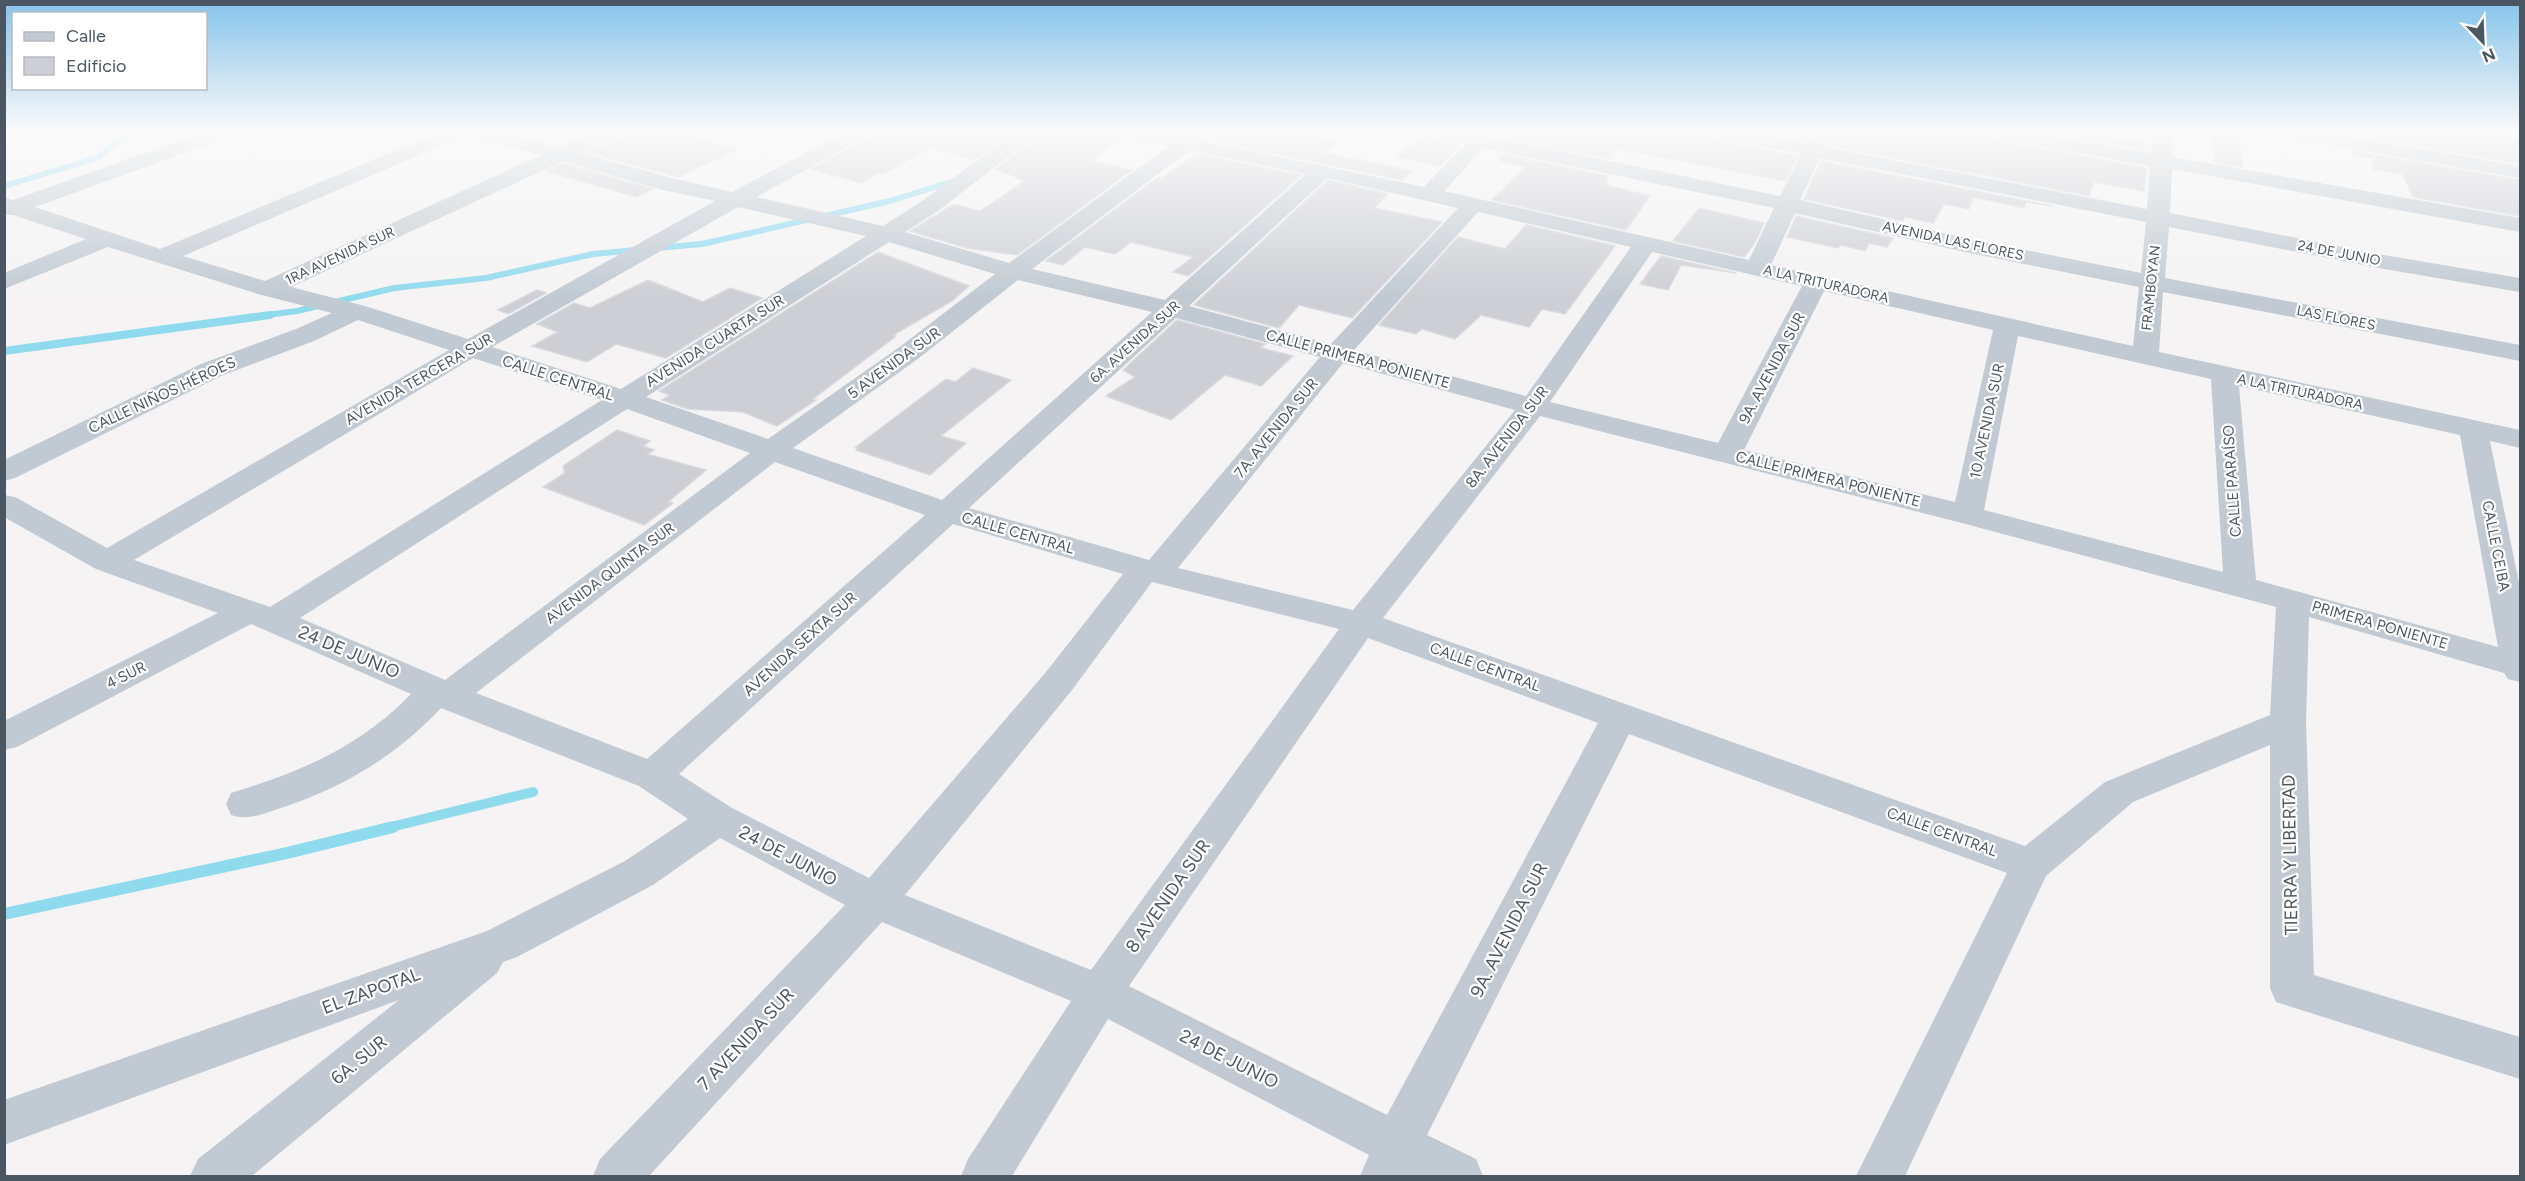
<svg xmlns="http://www.w3.org/2000/svg" width="2525" height="1181" font-family="Figtree,sans-serif">
<style>
.lines{fill:none;stroke-linecap:round;stroke-linejoin:round}
.stream-far3{stroke:#90daee;stroke-width:6}
.stream-far2{stroke:#90daee;stroke-width:8}
.stream-far1{stroke:#90daee;stroke-width:10}
.stream{stroke:#90daee;stroke-width:12}
.building{fill:#cdcfd5;stroke:#d7d9de;stroke-width:1.5}
.minor{fill:#c1cad2;fill-rule:evenodd}
.labels{text-anchor:middle;dominant-baseline:central;stroke-width:4.5;stroke-linejoin:round;paint-order:stroke}
.far-street-label{font-size:14px;fill:#4a5661;stroke:#fff}
.street-label{font-size:15px;fill:#4a5661;stroke:#fff}
.near-street-label{font-size:18px;fill:#4a5661;stroke:#fff}
</style>
<rect width="100%" height="100%" fill="#f5f3f3"/>
<g class="lines">
<!-- stream-far3 -->
<g class="stream-far3">
<path d="M4,186L97,158L131,132"/>
<path d="M656,248L702,244L890,201L957,180"/>
<path d="M259,316L297,311L394,288L486,278L593,254L636,250"/>
</g>
<!-- stream-far2 -->
<path class="stream-far2" d="M4,351L270,315"/>
<!-- stream-far1 -->
<path class="stream-far1" d="M387,828L533,792"/>
<!-- stream -->
<path class="stream" d="M4,914L287,853L393,827"/>
</g>
<!-- building -->
<g class="building">
<path d="M632,132H678L738,149L678,177L587,152Z"/>
<path d="M873,132H1012L974,160L931,147L883,174L879,173L861,183L811,169L869,138Z"/>
<path d="M1042,132H1095L1120,139L1091,161L1132,170L1017,255L967,248L910,231L954,204L980,211L1025,181L996,169Z"/>
<path d="M1227,132H1291L1338,141L1324,153L1412,171L1402,180L1215,141Z"/>
<path d="M1503,132H1707L1710,137L1718,140L1798,156L1785,181L1614,148L1611,159L1502,137Z"/>
<path d="M1765,132H1809L1805,140Z"/>
<path d="M1834,132H1985L1989,138L1997,140L2147,168L2144,191L2094,182L2089,196L1828,145Z"/>
<path d="M2047,132H2086L2149,143L2148,150Z"/>
<path d="M2212,132L2239,137L2243,167L2214,162Z"/>
<path d="M2346,132H2479L2515,138L2520,141V164Z"/>
<path d="M1423,135L1430,138L1459,145L1440,166L1397,157Z"/>
<path d="M2353,151L2520,180V216L2413,197L2403,174L2373,169L2372,158L2354,155Z"/>
<path d="M1197,154L1301,175L1188,276L1173,272L1193,257L1131,242L1115,254L1085,247L1063,265L1046,261L1158,177L1162,178Z"/>
<path d="M1501,154L1608,176L1606,185L1650,196L1626,230L1492,200L1526,167L1500,161Z"/>
<path d="M1821,161L2053,206L2026,202L2024,208L1973,197L1969,209L1944,204L1933,223L1905,217L1903,221L1804,199Z"/>
<path d="M563,163L653,189L636,197L546,171Z"/>
<path d="M1328,180L1388,194L1374,208L1442,222L1352,318L1299,305L1279,328L1194,305Z"/>
<path d="M1699,208L1764,223L1754,244L1744,257L1673,241Z"/>
<path d="M1796,216L1893,238L1887,247L1869,243L1865,251L1841,245L1838,248L1787,237Z"/>
<path d="M1526,225L1615,246L1565,314L1542,309L1529,327L1481,315L1455,339L1422,329L1416,334L1379,325L1458,237L1505,249Z"/>
<path d="M878,252L969,286L952,301L893,335L896,336L813,399L816,400L777,426L743,412L688,409L662,400L670,395L659,391Z"/>
<path d="M1661,256L1736,273L1681,265L1668,290L1640,284Z"/>
<path d="M648,280L703,302L730,288L762,298L666,358L616,344L587,362L532,346L558,332L537,324L574,303L590,308Z"/>
<path d="M537,290L546,293L508,314L498,310Z"/>
<path d="M1177,320L1265,344L1261,348L1293,356L1261,386L1225,375L1171,420L1106,396L1135,377L1123,370Z"/>
<path d="M973,368L1011,380L941,436L966,443L930,475L856,450L858,447H856L946,379L955,382Z"/>
<path d="M617,430L650,441L643,446L654,450L647,454L706,470L668,502L673,503L644,525L543,487L565,473L563,466Z"/>
</g>
<g class="lines">
<!-- minor -->
<g class="minor">
<path d="M204,132H221L223,136L220,140L35,207L160,249L440,132H501L559,147L592,132H619L616,136L581,153L672,178L732,192L845,132H871L868,136L756,197L883,226L922,201L1016,132H1040L938,211L905,232L1009,263L1169,146L1124,136L1121,132H1162L1182,136L1188,132H1204L1206,136L1203,141L1424,187L1465,144L1431,136L1428,132H1497L1493,137L1780,196L1801,154L1719,138L1712,136L1709,132H1752L1806,143L1812,132H1832L1825,147L2147,209L2150,166L1997,138L1990,136L1987,132H2033L2151,153L2153,132H2173L2172,157L2520,218V232L2172,169L2170,213L2384,255L2520,278V292L2384,269L2169,227L2165,278L2520,345V361L2163,292L2159,352L2520,430V448L2490,441L2520,588V682L2508,679L2504,673L2309,617L2306,722L2314,975L2520,1037V1079L2276,1002L2270,988V745L2133,802L2046,876L1905,1176H1856L2007,873L1629,734L1427,1135L1476,1159L1483,1176H1360L1369,1155L1108,1019L1012,1176H961L968,1159L1071,1001L882,922L649,1176H593L600,1159L845,905L720,838L653,885L517,957L503,962L497,973L252,1176H190L198,1159L399,1000L4,1145V1100L487,931L625,861L688,819L639,786L441,708C397,755 346,786 284,807C264,813 251,821 231,815L226,804L231,793C300,772 360,747 411,694L251,624L17,747L4,750V721L218,613L96,569L4,517V495L15,497L107,548L449,350L358,320L314,341L221,376L15,478L4,481V460L201,364L296,329L332,313L258,294L108,247L4,289V273L86,239L13,215H4V197L13,200ZM466,135L541,155L265,281L183,256ZM1484,148L1774,208L1749,260L1444,191ZM1190,150L1306,174L1165,300L1032,269ZM1820,158L2146,222L2141,273L1965,238L1800,200ZM563,161L659,189L715,201L468,339L365,306L291,287ZM1327,178L1458,208L1331,344L1189,306ZM738,207L866,236L621,389L492,347ZM1478,212L1631,247L1526,396L1354,350ZM1795,213L1965,252L2139,287L2133,346L1771,265ZM889,242L995,274L901,346L768,439L646,397ZM1652,252L1802,286L1718,443L1550,402ZM1018,280L1152,312L942,500L793,448L919,358ZM1824,291L1993,330L1955,502L1744,450ZM1176,318L1320,357L1149,560L969,508ZM2018,336L2211,379L2223,572L1984,510ZM473,358L602,400L270,607L134,560ZM1343,363L1515,410L1353,610L1178,568ZM2239,386L2460,435L2498,647L2256,580ZM627,409L750,453L445,680L300,618ZM1540,416L1958,522L2276,607L2270,715L2105,782L2025,846L1383,618ZM775,462L925,515L647,759L476,693ZM953,524L1123,574L1046,672L869,878L732,808L679,774ZM1152,582L1339,629L1091,970L905,895L1072,690ZM1368,638L1598,723L1387,1115L1129,986Z"/>
<path d="M2279,132H2326L2520,166V178L2289,138L2282,136Z"/>
</g>
</g>
<!-- sky -->
<linearGradient id="sky" x2="0" y2="1"><stop stop-color="#85c3ea"/><stop offset="0.44" stop-color="#fafafa"/><stop offset="1" stop-color="#fafafa" stop-opacity="0"/></linearGradient>
<rect width="2525" height="298" fill="url(#sky)"/>
<g class="labels">
<!-- far-street labels -->
<g class="far-street-label">
<text transform="translate(1953 241) rotate(12)">AVENIDA LAS FLORES</text>
<text transform="translate(2339 253) rotate(11)">24 DE JUNIO</text>
<text transform="translate(340 256) rotate(-25)">1RA AVENIDA SUR</text>
<text transform="translate(1826 284) rotate(13)">A LA TRITURADORA</text>
<text transform="translate(2151 288) rotate(-84)">FRAMBOYAN</text>
<text transform="translate(2336 318) rotate(11)">LAS FLORES</text>
<text transform="translate(1135 342) rotate(-42)">6A. AVENIDA SUR</text>
<text transform="translate(2300 392) rotate(12)">A LA TRITURADORA</text>
</g>
<!-- street labels -->
<g class="street-label">
<text transform="translate(715 341) rotate(-32)">AVENIDA CUARTA SUR</text>
<text transform="translate(1358 359) rotate(15)">CALLE PRIMERA PONIENTE</text>
<text transform="translate(894 363) rotate(-36)">5 AVENIDA SUR</text>
<text transform="translate(1772 368) rotate(-62)">9A. AVENIDA SUR</text>
<text transform="translate(558 378) rotate(18)">CALLE CENTRAL</text>
<text transform="translate(419 379) rotate(-30)">AVENIDA TERCERA SUR</text>
<text transform="translate(162 395) rotate(-25)">CALLE NIÑOS HÉROES</text>
<text transform="translate(1987 421) rotate(-78)">10 AVENIDA SUR</text>
<text transform="translate(1276 428) rotate(-51)">7A. AVENIDA SUR</text>
<text transform="translate(1507 437) rotate(-52)">8A. AVENIDA SUR</text>
<text transform="translate(1828 479) rotate(14)">CALLE PRIMERA PONIENTE</text>
<text transform="translate(2232 481) rotate(-94)">CALLE PARAÍSO</text>
<text transform="translate(1018 533) rotate(16)">CALLE CENTRAL</text>
<text transform="translate(2496 546) rotate(79)">CALLE CEIBA</text>
<text transform="translate(610 573) rotate(-37)">AVENIDA QUINTA SUR</text>
<text transform="translate(2380 625) rotate(16)">PRIMERA PONIENTE</text>
<text transform="translate(800 644) rotate(-42)">AVENIDA SEXTA SUR</text>
<text transform="translate(1485 667) rotate(20)">CALLE CENTRAL</text>
<text transform="translate(126 675) rotate(-27)">4 SUR</text>
<text transform="translate(1942 832) rotate(20)">CALLE CENTRAL</text>
</g>
<!-- near-street labels -->
<g class="near-street-label">
<text transform="translate(349 652) rotate(23)">24 DE JUNIO</text>
<text transform="translate(2290 855) rotate(-91)">TIERRA Y LIBERTAD</text>
<text transform="translate(788 856) rotate(28)">24 DE JUNIO</text>
<text transform="translate(1168 896) rotate(-55)">8 AVENIDA SUR</text>
<text transform="translate(1509 930) rotate(-63)">9A. AVENIDA SUR</text>
<text transform="translate(371 991) rotate(-20)">EL ZAPOTAL</text>
<text transform="translate(746 1039) rotate(-47)">7 AVENIDA SUR</text>
<text transform="translate(1229 1059) rotate(27)">24 DE JUNIO</text>
<text transform="translate(359 1060) rotate(-39)">6A. SUR</text>
</g>
</g>
<!-- border -->
<rect width="2525" height="1181" fill="none" stroke="#4a5661" stroke-width="12"/>
<!-- legend -->
<rect x="12" y="12" width="195" height="78" fill="#ffffff" stroke="#b7bbc0" stroke-width="1.5"/>
<rect x="24" y="32" width="30" height="9" fill="#c1cad2" stroke="#b7bbc0" stroke-width="1.5"/>
<text x="66" y="42" font-size="18" fill="#4a5661">Calle</text>
<rect x="24" y="57" width="30" height="18" fill="#cdcfd5" stroke="#b7bbc0" stroke-width="1.5"/>
<text x="66" y="72" font-size="18" fill="#4a5661">Edificio</text>
<!-- north arrow -->
<g transform="translate(2483 42) rotate(157)" stroke="#ffffff" stroke-width="4.5" paint-order="stroke">
<path d="M0-4.5L10 22L0 15L-10 22Z" fill="#4a5661"/>
<text y="-9" font-size="16" font-weight="bold" text-anchor="middle" fill="#4a5661">N</text>
</g>
</svg>
